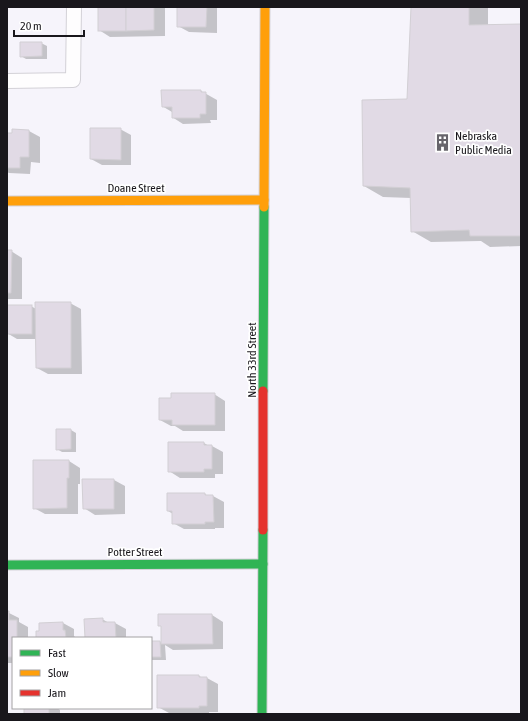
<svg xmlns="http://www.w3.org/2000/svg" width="528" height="721" font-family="'Asap Condensed',sans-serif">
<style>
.shadow{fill:#0003}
.building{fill:#e1dae5;stroke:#d2cfd4}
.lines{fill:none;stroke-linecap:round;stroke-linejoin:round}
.lane-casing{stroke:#d3d1d7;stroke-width:16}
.fast-casing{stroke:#d3d1d7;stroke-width:11}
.slow-casing{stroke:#d3d1d7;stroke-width:11}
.jam-casing{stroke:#d3d1d7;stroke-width:11}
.lane{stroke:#fefdfe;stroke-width:14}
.fast{stroke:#30b455;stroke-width:9}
.slow{stroke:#ff9f0a;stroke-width:9}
.jam{stroke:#e5322d;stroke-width:9}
.labels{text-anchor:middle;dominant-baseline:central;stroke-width:3.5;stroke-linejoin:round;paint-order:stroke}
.poi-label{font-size:12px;fill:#19171c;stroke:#fff;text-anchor:start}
.street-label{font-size:12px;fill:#19171c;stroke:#fff}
</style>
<rect width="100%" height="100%" fill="#f6f4fb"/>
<!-- shadow -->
<g class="shadow">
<path d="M99,7H165V36L110,37L99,30Z"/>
<path d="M178,7H217V33L189,32L178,26Z"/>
<path d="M412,7H488V26L521,25V246L490,247L481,241L431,242L412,231L411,198L383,197L364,186L408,100Z"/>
<path d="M41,43L47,46V59H26L21,56Z"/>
<path d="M201,91L217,100V120H210L211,123L183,124L172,117V112L162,106Z"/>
<path d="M120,129L131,135V165H102L91,159Z"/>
<path d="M13,130L29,131L40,137V163L31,162L30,174L9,173L7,172V134H13Z"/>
<path d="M7,251H11L22,258V299H7Z"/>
<path d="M70,303L81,309L82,374H48L37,368V339H17L7,333V306H31L36,309Z"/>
<path d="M214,394L225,401V431H183L175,426H171L160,420L172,399Z"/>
<path d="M71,430L76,433V452H62L57,449Z"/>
<path d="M169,443H204L209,446H212L223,452V474H215V478H180L169,471Z"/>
<path d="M34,461H69L80,468V484H78V514H45L34,508Z"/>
<path d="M114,480L125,486V514L95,515L84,508Z"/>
<path d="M205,494L208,496H213L224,502V528H215V529H184L173,523V514L168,511Z"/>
<path d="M7,612L19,618V622L28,627V638H13V663H7Z"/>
<path d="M159,615H212L223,622V649L173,650L165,645L166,660H151V642H160L162,643V626Z"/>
<path d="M102,619L109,623H115L126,629V638H86Z"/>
<path d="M63,623L74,629V636L76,638H37Z"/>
<path d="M199,676L203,678H207L218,684V712H209V713H169L158,707Z"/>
<path d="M25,708H57L60,710V714H25Z"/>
</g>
<!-- building -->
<g class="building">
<rect x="98" y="7" width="28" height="24"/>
<path d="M126,7H154V30L126,31Z"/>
<path d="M177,7H207L206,27H177Z"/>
<path d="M411,7H469V25L521,24V236H470L469,230L411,232L410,188L363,186L362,100L407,99Z"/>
<path d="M20,42H42V56L20,57Z"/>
<path d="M161,90H201V92H206V114H200V118H172V107H162Z"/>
<path d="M90,128H121V160L90,159Z"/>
<path d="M12,129L29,130V157H20V168H7V133H12Z"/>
<path d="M7,250H12L11,293H7Z"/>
<path d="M35,302H71V368H36Z"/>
<rect x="7" y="305" width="25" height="29"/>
<path d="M171,393H215V425H172V420H159V398H171Z"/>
<path d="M56,429H71V449L56,450Z"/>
<path d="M168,442H204V445H212V469H204V472H168Z"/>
<path d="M33,460H69V478H67V508L33,509Z"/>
<path d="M82,479H114V509H83Z"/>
<path d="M167,493H205V495H213L214,522H205V524H172V511H167Z"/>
<path d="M7,611H9V620H17V638H13V657H7Z"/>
<path d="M158,614H212L213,644H161V626H158Z"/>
<path d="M103,618V622H115L116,638H85L84,619Z"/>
<path d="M63,622V630H65L66,638H36V631H39V623Z"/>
<path d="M151,641H160L161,657H151Z"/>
<path d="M157,675H199V677H207V706H199V708H157Z"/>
<rect x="24" y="708" width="25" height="6"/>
</g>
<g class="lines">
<defs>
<path id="lane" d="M7,81L73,80L74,7"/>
<g id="fast">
<path d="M263,391L264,207"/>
<path d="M7,565L263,564"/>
<path d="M262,714L263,530"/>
</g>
<g id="slow">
<path d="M7,201L264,200"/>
<path d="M264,207L265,7"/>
</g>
<path id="jam" d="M263,530V391"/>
</defs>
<!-- lane casing -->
<use href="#lane" class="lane-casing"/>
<!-- fast casing -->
<use href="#fast" class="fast-casing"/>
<!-- slow casing -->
<use href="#slow" class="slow-casing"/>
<!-- jam casing -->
<use href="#jam" class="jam-casing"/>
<!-- lane -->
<use href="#lane" class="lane"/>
<!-- fast -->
<use href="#fast" class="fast"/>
<!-- slow -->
<use href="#slow" class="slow"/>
<!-- jam -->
<use href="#jam" class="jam"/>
</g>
<!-- icons -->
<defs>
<symbol id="building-bare" viewBox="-9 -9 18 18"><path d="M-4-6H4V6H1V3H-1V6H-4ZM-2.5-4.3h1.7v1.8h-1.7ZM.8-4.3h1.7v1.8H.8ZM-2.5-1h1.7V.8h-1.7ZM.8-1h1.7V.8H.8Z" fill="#66646a" stroke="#fff" stroke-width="2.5" paint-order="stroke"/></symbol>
</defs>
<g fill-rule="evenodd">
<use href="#building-bare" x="430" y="130" width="25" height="25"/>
</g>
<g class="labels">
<!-- poi labels -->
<g class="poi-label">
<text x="455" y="136">Nebraska<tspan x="455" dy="14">Public Media</tspan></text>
</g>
<!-- street labels -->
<g class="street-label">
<text x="136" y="188">Doane Street</text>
<text transform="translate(252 360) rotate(-90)">North 33rd Street</text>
<text x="135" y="552">Potter Street</text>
</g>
</g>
<!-- border -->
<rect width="528" height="721" fill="none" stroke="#19171c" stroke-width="16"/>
<!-- legend -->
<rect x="12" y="637" width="140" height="72" fill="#ffffff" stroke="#a3a2a4"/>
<rect x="20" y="650" width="20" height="6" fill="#30b455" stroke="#a3a2a4"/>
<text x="48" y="657" font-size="12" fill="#19171c">Fast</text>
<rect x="20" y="670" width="20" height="6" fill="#ff9f0a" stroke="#a3a2a4"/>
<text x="48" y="677" font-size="12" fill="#19171c">Slow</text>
<rect x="20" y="690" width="20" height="6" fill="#e5322d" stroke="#a3a2a4"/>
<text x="48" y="697" font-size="12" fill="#19171c">Jam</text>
<!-- scale -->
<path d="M14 30v6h70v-6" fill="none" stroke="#19171c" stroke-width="2"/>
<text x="20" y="30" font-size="12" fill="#19171c" stroke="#ffffff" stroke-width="3" paint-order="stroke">20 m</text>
</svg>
